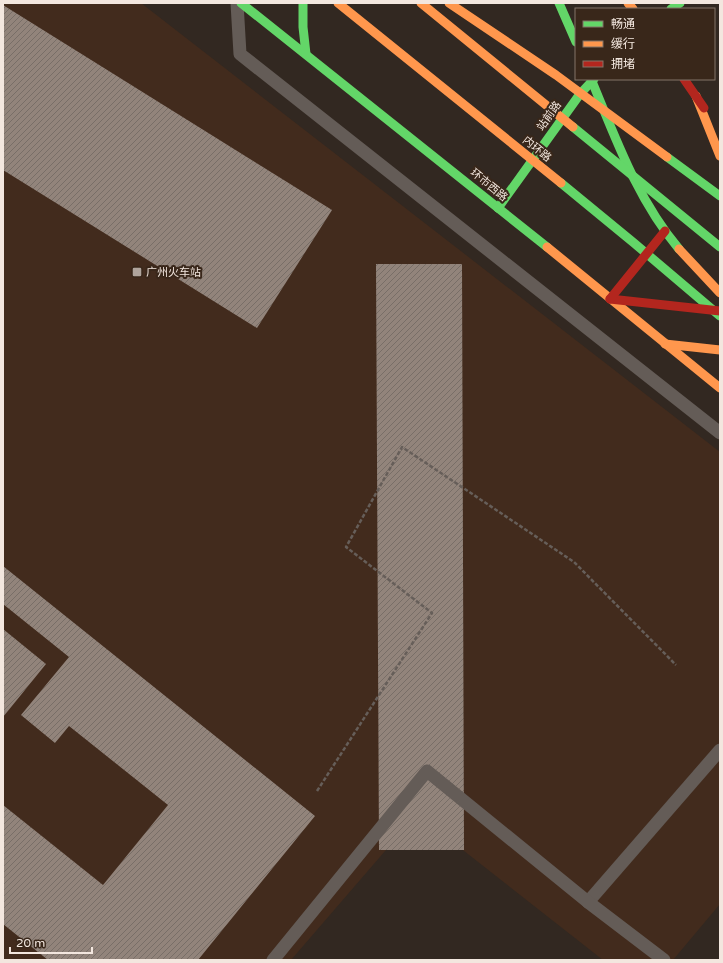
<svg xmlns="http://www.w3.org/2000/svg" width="723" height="963" font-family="'Varela Round','Noto Sans SC',sans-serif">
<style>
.built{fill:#422b1d}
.building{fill:url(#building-hatch)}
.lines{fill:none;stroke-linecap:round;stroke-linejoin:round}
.path{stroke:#665e59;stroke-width:2.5;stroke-dasharray:4 2;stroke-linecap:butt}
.lane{stroke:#645c57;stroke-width:13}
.fast{stroke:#63d668;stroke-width:9}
.slow{stroke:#ff974d;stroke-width:9}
.jam{stroke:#b3261e;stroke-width:9}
.poi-dot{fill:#afa49c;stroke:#39271a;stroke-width:1.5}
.labels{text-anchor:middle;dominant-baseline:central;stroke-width:4;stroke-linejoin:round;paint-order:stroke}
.street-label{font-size:11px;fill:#f3e7df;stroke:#39271a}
.poi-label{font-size:11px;fill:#f3e7df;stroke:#39271a;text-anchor:start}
</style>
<defs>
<pattern id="building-hatch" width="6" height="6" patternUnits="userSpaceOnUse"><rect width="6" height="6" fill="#92847b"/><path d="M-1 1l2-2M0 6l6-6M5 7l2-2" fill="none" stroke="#786e67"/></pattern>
</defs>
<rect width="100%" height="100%" fill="#322821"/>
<!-- built -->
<path class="built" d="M3,3H141L720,452V904L673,960H603L417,814L291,960H3Z"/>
<!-- building -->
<g class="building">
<path d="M3,5L332,210L257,328L3,170Z"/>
<path d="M376,264H462L464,850H379Z"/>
<path d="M3,566L315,816L198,960H48L3,924V805L103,885L168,805L69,726L55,743L21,715L69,657L3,604Z"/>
<path d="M3,629L46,664L3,717Z"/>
</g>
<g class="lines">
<!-- path -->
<path class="path" d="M317,791L432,613L346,547L402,447L574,562L676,665"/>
<!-- lane -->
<g class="lane">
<path d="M237,3L240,54L720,433"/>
<path d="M588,902L720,750"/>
<path d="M273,960L427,771L588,902L664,960"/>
</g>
<!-- fast -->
<g class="fast">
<path d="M241,3L547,247"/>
<path d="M303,3V27L306,54"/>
<path d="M559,3L576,42"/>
<path d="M671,9L680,3"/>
<path d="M591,79C616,139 637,199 679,249"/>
<path d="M573,127L720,247"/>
<path d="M667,157L720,196"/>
<path d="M561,183L634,243L720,316"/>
<path d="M498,208L580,94L594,79"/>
</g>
<!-- slow -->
<g class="slow">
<path d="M338,3L561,183"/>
<path d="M421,3L573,127"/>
<path d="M449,3L556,75L667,157"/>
<path d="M628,3L633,9"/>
<path d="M696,96L720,156"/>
<path d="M547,247L720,388"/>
<path d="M679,249L720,293"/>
<path d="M665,344L720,350"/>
</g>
<!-- jam -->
<g class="jam">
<path d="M684,79L704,108"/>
<path d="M610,299L720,311"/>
<path d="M610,299L665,231"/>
</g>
</g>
<!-- markers -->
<rect class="poi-dot" x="132" y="267" width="10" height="10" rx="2"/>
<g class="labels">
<!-- street labels -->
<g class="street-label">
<text transform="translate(549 116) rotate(-54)">站前路</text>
<text transform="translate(537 149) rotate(39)">内环路</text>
<text transform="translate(489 185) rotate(39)">环市西路</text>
</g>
<!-- poi labels -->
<g class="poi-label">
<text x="146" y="272">广州火车站</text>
</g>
</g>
<!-- border -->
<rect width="723" height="963" fill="none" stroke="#f3e7df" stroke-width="8"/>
<!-- legend -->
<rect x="575" y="8" width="140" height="72" fill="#39271a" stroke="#837469"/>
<rect x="583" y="21" width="20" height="6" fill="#63d668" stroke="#837469"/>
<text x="611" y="28" font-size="12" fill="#f3e7df">畅通</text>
<rect x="583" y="41" width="20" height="6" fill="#ff974d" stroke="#837469"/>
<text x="611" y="48" font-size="12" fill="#f3e7df">缓行</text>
<rect x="583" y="61" width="20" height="6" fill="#b3261e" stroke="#837469"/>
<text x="611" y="68" font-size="12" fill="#f3e7df">拥堵</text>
<!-- scale -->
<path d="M10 947v6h82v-6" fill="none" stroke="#f3e7df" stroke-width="2"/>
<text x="16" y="947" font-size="12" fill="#f3e7df" stroke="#39271a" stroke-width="3" paint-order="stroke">20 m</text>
</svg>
